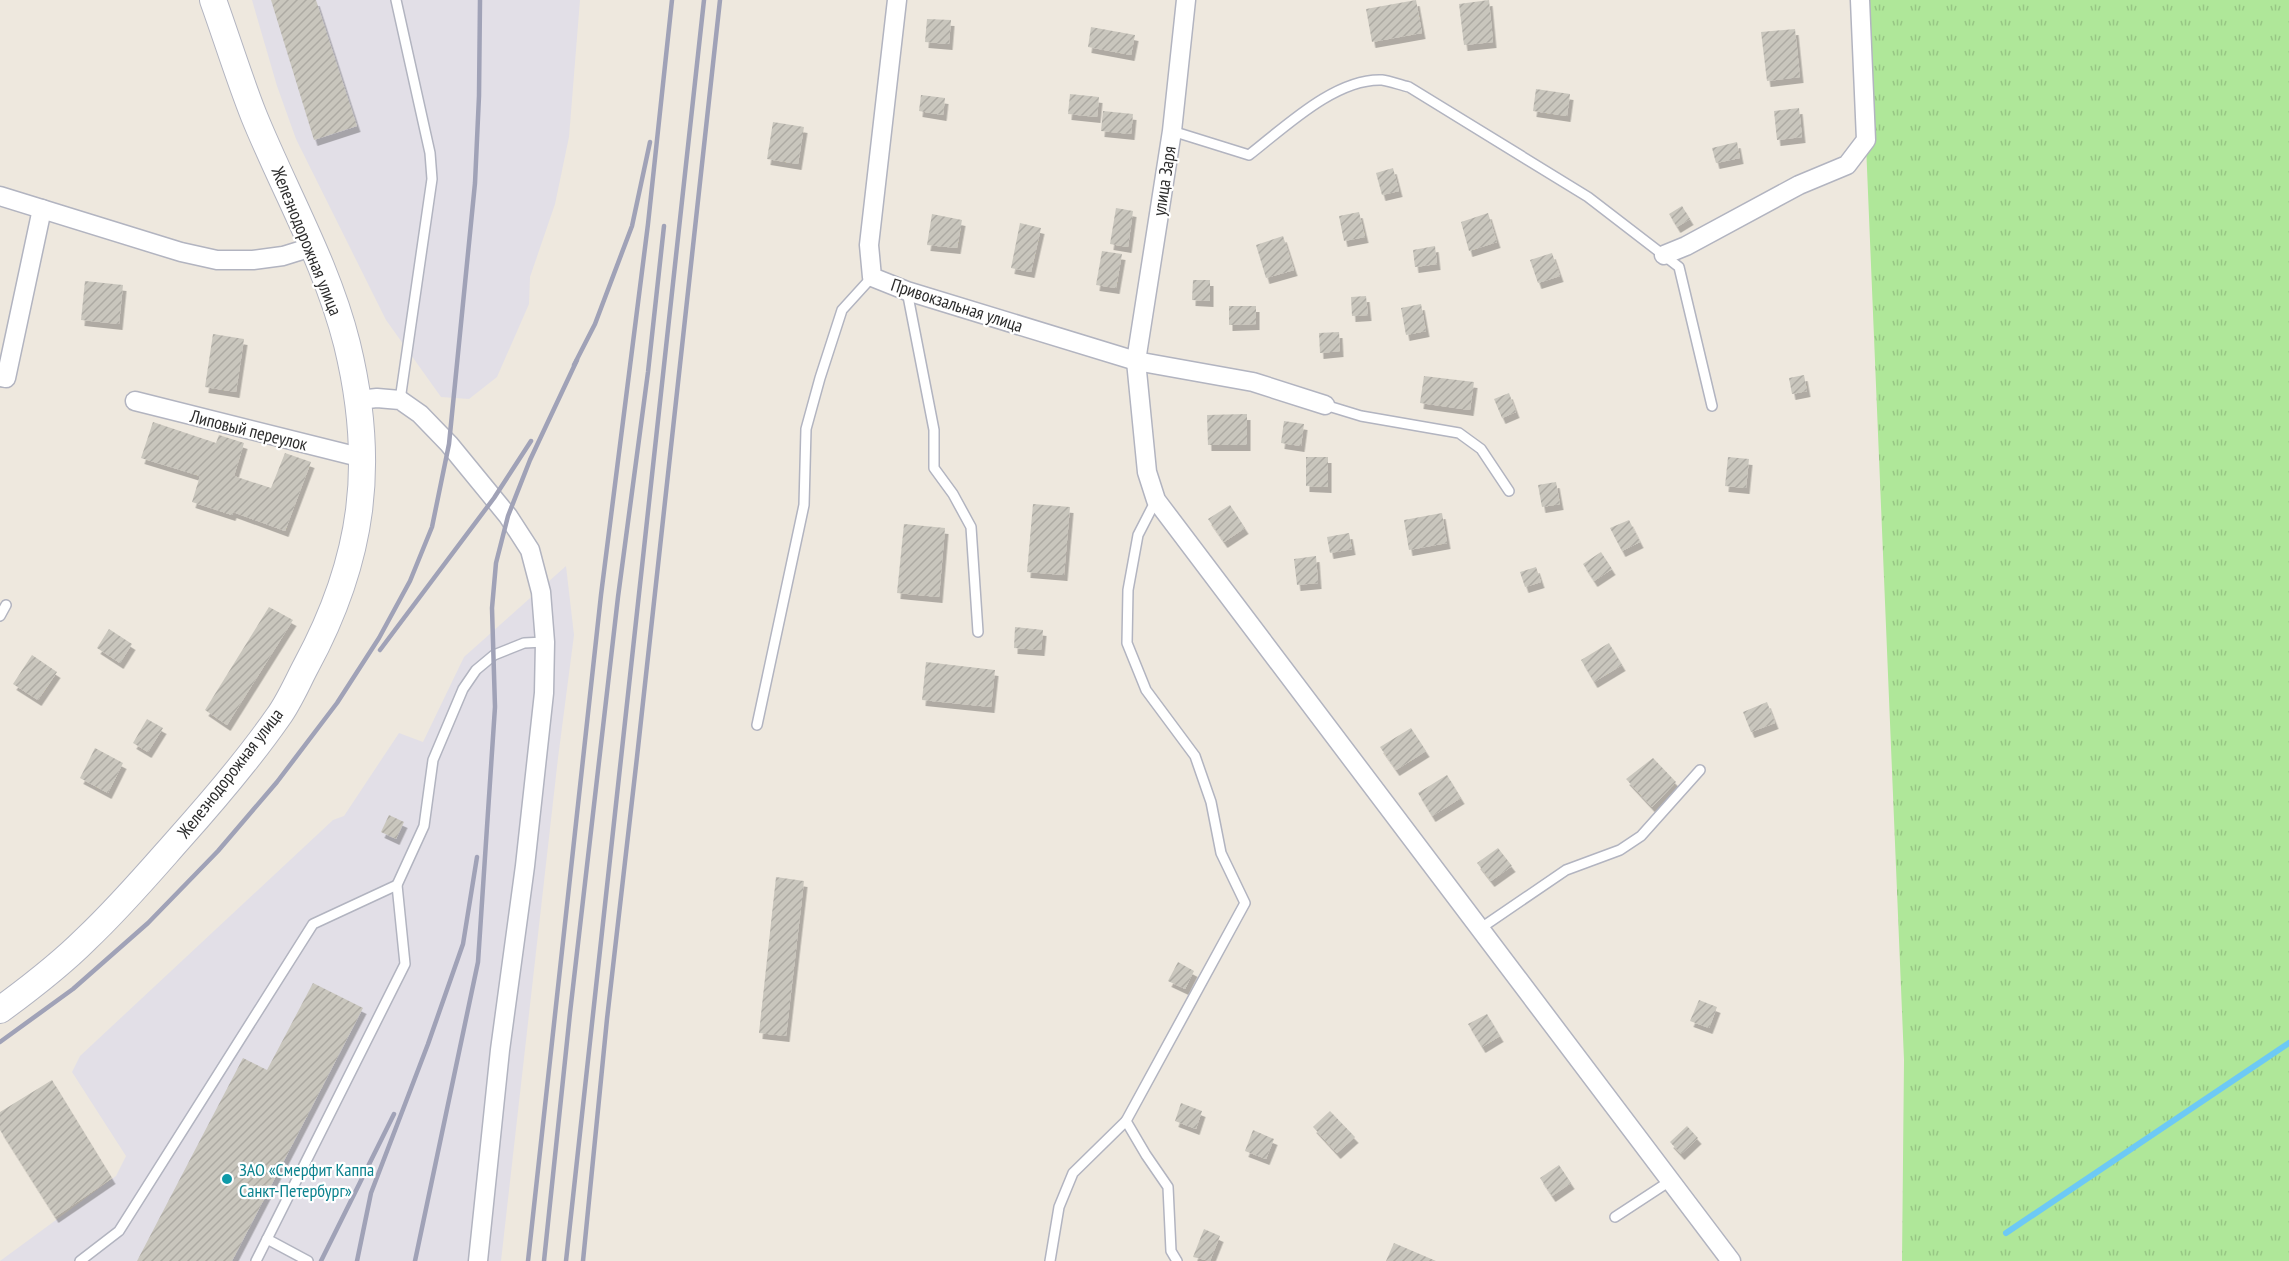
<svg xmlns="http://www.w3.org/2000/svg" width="2289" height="1261" font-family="'PT Sans Narrow',sans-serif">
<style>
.industrial{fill:#e2dfe7}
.grass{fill:url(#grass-tufts)}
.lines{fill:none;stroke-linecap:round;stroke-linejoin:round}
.stream{stroke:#6dc9f5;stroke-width:6}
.building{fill:url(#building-hatch);filter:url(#shadow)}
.lane-casing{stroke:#b2b4c0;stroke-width:12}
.street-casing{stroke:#b2b4c0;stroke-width:21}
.secondary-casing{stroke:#b2b4c0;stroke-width:28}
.lane{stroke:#fff;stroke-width:9}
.street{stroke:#fff;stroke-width:18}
.secondary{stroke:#fff;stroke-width:26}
.rail{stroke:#a0a2b7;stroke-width:4.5}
.culture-dot{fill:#0f9aa8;stroke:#fff;stroke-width:2}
.labels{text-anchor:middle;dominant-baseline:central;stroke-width:4.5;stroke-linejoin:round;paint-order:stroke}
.street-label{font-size:18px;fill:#2c2c2c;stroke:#fff}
.culture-label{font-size:18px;fill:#0d838f;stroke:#fff;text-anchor:start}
</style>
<defs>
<pattern id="grass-tufts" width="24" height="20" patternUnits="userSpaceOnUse" patternTransform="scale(1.5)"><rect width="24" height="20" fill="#afe799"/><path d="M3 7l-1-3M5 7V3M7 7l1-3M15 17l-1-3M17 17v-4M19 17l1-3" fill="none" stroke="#97c684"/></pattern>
<pattern id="building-hatch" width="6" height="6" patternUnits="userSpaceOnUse" patternTransform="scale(1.5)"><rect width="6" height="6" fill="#c9c6bd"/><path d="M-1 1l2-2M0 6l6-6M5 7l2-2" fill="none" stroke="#adaaa3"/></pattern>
<filter id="shadow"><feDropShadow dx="3.5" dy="6" stdDeviation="0" flood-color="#0004"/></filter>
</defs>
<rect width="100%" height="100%" fill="#eee8de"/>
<!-- industrial -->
<g class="industrial">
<path d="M252,0H580L569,137L555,204L530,277L529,304L497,377L469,399L441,397L386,320L296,139L277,86Z"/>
<path d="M566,566L574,635L558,758L501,1261H0L116,1176L126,1156L72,1072L80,1056L333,820L344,816L399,733L423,742L464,657Z"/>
</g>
<!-- grass -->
<path class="grass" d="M1860,0H2289V1261H1902L1904,1060Z"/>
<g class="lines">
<!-- stream -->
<path class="stream" d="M2006,1233L2289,1043"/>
</g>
<!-- building -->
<g class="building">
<path d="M271,0H316L357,126L314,140Z"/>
<path d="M1416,0L1422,33L1372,42L1366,9Z"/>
<path d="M1489,0L1493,42L1464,45L1459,4Z"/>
<path d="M927,19L951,20L949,44L925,42Z"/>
<path d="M1091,27L1135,35L1131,55L1088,47Z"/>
<path d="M1795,29L1800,77L1767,81L1761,32Z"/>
<path d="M1536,89L1570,94L1567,116L1533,111Z"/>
<path d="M1070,94L1099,97L1097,117L1068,114Z"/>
<path d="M921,95L945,98L943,115L919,111Z"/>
<path d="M1799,108L1802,137L1777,140L1774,111Z"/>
<path d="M1103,111L1133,114L1131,134L1101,131Z"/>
<path d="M773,122L804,127L798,164L767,159Z"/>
<path d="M1737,142L1740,158L1716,163L1712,148Z"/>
<path d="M1393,168L1399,191L1382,195L1376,173Z"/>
<path d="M1682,206L1690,219L1677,227L1669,214Z"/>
<path d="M1116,208L1133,211L1128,247L1110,244Z"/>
<path d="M1359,212L1365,237L1344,241L1339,216Z"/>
<path d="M1488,213L1497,242L1469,251L1461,222Z"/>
<path d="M932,214L962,220L957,248L927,245Z"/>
<path d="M1020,223L1041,228L1031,272L1011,268Z"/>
<path d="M1283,236L1294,270L1266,278L1256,245Z"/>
<path d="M1435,246L1437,264L1415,267L1413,250Z"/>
<path d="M1102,251L1122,254L1116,288L1096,285Z"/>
<path d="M1552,253L1560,276L1538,283L1530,260Z"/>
<path d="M1193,280H1210V301L1192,300Z"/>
<path d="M85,281L123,285L119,324L81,320Z"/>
<path d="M1366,296L1368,315L1352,316L1351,297Z"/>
<path d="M1421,304L1426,331L1406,335L1401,308Z"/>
<path d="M1229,306H1256V324L1229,325Z"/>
<path d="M1339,332L1340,351L1320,353L1319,333Z"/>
<path d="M213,334L244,339L236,392L205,387Z"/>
<path d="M1804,375L1807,391L1792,394L1789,378Z"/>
<path d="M1424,376L1474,382L1470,410L1420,403Z"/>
<path d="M1509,393L1516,412L1502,418L1494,399Z"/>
<path d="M1247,414V445H1208L1207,415Z"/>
<path d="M1284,421L1304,424L1301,446L1281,443Z"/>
<path d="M153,422L216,443L219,435L244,443L234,476L271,488L285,453L311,462L285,531L233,512L232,515L192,502L200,476L141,458Z"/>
<path d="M1306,457H1328V487L1306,486Z"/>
<path d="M1728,457L1749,459L1746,488L1725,486Z"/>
<path d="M1556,482L1560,504L1542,507L1538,485Z"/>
<path d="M1033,504L1070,507L1064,575L1027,572Z"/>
<path d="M1230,505L1245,528L1224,542L1208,519Z"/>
<path d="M1442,513L1447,543L1409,550L1404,520Z"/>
<path d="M1629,520L1640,542L1622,551L1610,528Z"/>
<path d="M904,524L945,528L939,597L897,593Z"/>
<path d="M1349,533L1352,549L1330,553L1327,537Z"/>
<path d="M1601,552L1612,569L1594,581L1583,564Z"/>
<path d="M1316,556L1318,583L1297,585L1294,559Z"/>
<path d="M1536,567L1541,582L1525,587L1520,572Z"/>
<path d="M269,607L293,620L227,725L205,710Z"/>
<path d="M1015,627L1043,630L1041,650L1014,648Z"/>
<path d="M109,629L132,644L120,663L97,648Z"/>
<path d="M1609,643L1622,665L1594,682L1581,660Z"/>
<path d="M32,655L57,672L38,700L13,684Z"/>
<path d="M926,662L995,670L991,707L922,700Z"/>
<path d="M1767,702L1775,723L1751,732L1743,712Z"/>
<path d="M147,719L163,728L148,752L133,743Z"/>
<path d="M1411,728L1426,751L1396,770L1380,747Z"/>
<path d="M95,748L123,763L108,793L80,778Z"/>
<path d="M1653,758L1676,782L1652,807L1626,779Z"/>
<path d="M1447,775L1461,798L1432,816L1418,793Z"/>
<path d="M389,815L404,822L396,839L381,832Z"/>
<path d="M1498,848L1512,866L1491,881L1477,863Z"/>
<path d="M776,877L804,881L786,1036L759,1033Z"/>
<path d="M1178,962L1194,971L1185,989L1168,981Z"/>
<path d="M313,983L363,1008L232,1261H137L243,1058L267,1070Z"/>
<path d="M1699,1000L1717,1007L1709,1028L1690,1021Z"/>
<path d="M1487,1014L1500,1036L1482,1047L1468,1024Z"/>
<path d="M52,1080L112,1178L55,1217L0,1130V1112Z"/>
<path d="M1181,1103L1202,1111L1196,1129L1175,1121Z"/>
<path d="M1330,1111L1355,1137L1337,1153L1313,1127Z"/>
<path d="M1687,1126L1698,1138L1681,1154L1670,1142Z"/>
<path d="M1253,1130L1274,1139L1266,1159L1245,1151Z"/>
<path d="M1559,1165L1571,1183L1552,1196L1540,1178Z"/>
<path d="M1204,1229L1220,1236L1210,1261L1193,1257Z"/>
<path d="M1394,1243L1436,1261H1386Z"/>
</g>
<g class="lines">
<defs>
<g id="lane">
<path d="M396,0L430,153L432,179L400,400"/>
<path d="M1172,131L1249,155C1284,128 1335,78 1382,80C1390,81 1400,85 1409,87L1588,197L1679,267L1712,406"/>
<path d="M907,291L934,430V468L953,494L971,527L978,632"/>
<path d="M1325,405L1361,416L1459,433L1481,449L1509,491"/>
<path d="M1156,500L1138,535L1128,590L1127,643L1146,690L1195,756L1211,802L1221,853L1245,903L1126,1121L1146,1155L1168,1187L1171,1251L1177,1261"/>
<path d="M0,616L6,605"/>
<path d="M757,725L804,505L806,429L820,378L842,310L872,277"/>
<path d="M1481,928L1566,870L1620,850L1641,836L1700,770"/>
<path d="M1615,1217L1670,1181"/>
<path d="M267,1239L308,1261"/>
<path d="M80,1261L119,1231L313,924L397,885"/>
<path d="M256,1261L405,964L397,885L424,826L433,760L463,689L476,670L494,655L524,643L545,642"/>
<path d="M1050,1261L1059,1207L1073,1173L1126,1121"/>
</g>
<g id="street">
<path d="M897,0L869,245L872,277L907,291L1136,361L1253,382L1325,405"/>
<path d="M1186,0L1172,131L1136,361L1147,472L1156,500L1731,1261"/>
<path d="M0,196L181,252L217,260H253L283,256L312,247"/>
<path d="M1664,255L1686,246L1799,185L1847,165L1866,140L1860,0"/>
<path d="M0,377L6,378L42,209"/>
<path d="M358,400L377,398L400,400L420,414L449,444L508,516L530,550L541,592L545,642L544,693L525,866L500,1050L478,1261"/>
<path d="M135,401L363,458"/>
</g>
<path id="secondary" d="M0,1010C30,988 60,965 86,939C119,908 148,874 178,840C212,802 248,760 278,717C289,702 297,683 306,666C364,559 376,463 347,344C327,264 285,192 254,116C239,78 227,39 213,0"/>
</defs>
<!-- lane casing -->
<use href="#lane" class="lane-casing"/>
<!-- street casing -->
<use href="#street" class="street-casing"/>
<!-- secondary casing -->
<use href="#secondary" class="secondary-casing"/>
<!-- lane -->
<use href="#lane" class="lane"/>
<!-- street -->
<use href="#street" class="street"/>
<!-- secondary -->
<use href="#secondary" class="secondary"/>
<!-- rail -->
<g class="rail">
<path d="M574,365L595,324L632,226L650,142"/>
<path d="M380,650L494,498L531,441"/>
<path d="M0,1042L73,989L148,923L218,851L277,782L337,703L379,638L410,581L432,527L449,444L475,183L479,96L480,0"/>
<path d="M321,1261L394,1114"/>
<path d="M357,1261L371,1193L428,1044L463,944L477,857"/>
<path d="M415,1261L478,962L495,707L492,608L496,563L508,516L530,460L577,360"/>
<path d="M528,1261L601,595L648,224L672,0"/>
<path d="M544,1261L570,1013L618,597L648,372L664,226"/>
<path d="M566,1261L704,0"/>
<path d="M583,1261L607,1019L637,757L720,0"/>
</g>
</g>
<!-- markers -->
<circle class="culture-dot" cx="227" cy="1179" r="6"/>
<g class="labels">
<!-- street labels -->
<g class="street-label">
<text transform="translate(1164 181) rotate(-81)">улица Заря</text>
<text transform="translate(307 241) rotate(68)">Железнодорожная улица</text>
<text transform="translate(957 305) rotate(18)">Привокзальная улица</text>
<text transform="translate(249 430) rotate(14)">Липовый переулок</text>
<text transform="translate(230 773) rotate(-52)">Железнодорожная улица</text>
</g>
<!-- culture labels -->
<g class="culture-label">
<text x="239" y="1169">ЗАО «Смерфит Каппа<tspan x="239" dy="21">Санкт-Петербург»</tspan></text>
</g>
</g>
</svg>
